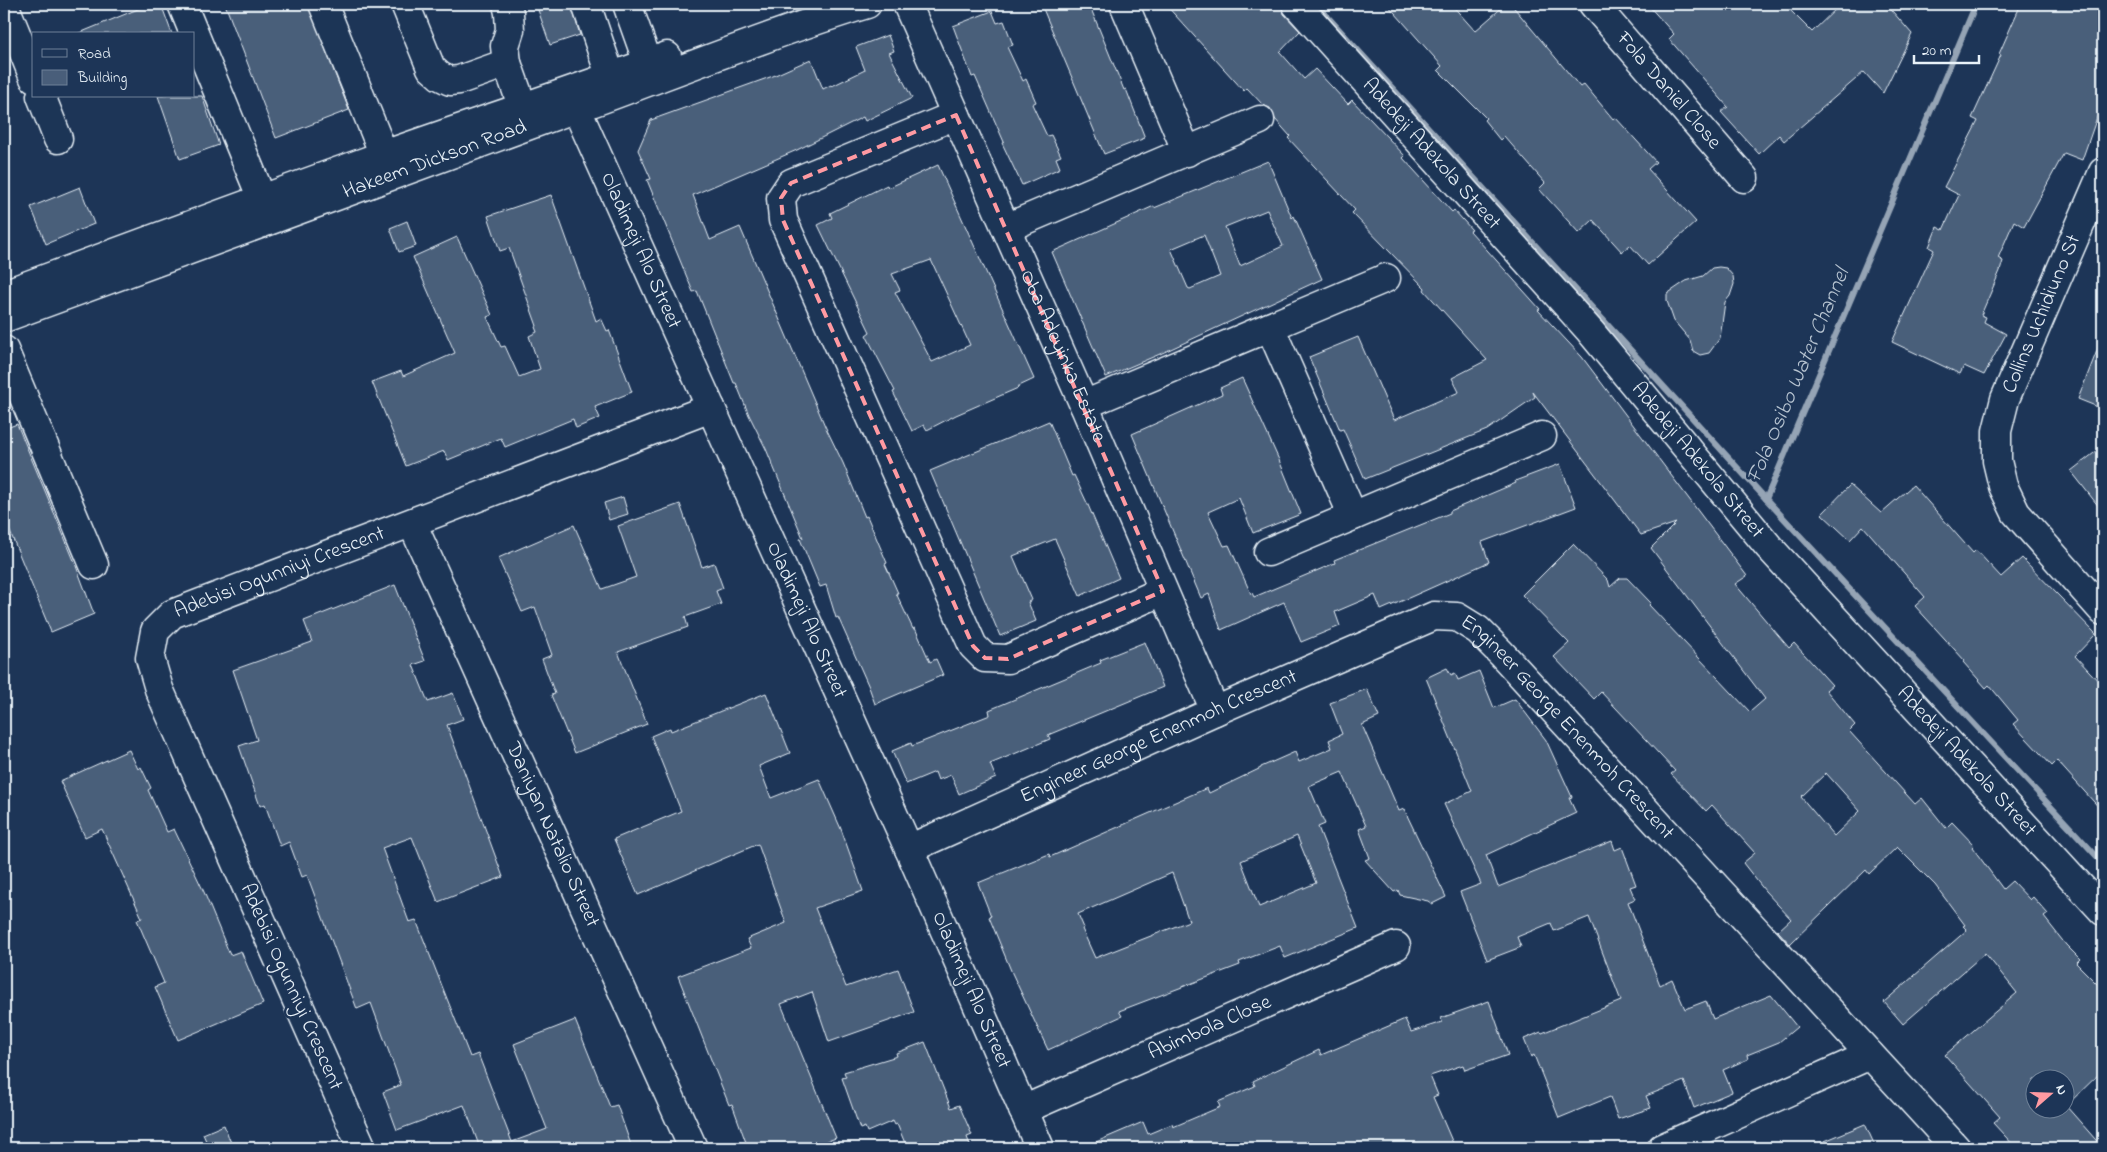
<svg xmlns="http://www.w3.org/2000/svg" width="2107" height="1152" font-family="'Indie Flower',sans-serif">
<style>
.lines{fill:none;stroke-linecap:round;stroke-linejoin:round}
.stream{stroke:#95a4b5;stroke-width:6}
.building{fill:#495e7a;stroke:#e8f1f8;fill-rule:evenodd}
.minor-casing{stroke:#e8f1f8;stroke-width:31}
.major-casing{stroke:#e8f1f8;stroke-width:31}
.minor{stroke:#1d3557;stroke-width:28}
.major{stroke:#1d3557;stroke-width:28}
.marked{fill:none;stroke:#ff9aa2;stroke-width:4;stroke-dasharray:10 6;stroke-linejoin:round}
.labels{text-anchor:middle;dominant-baseline:central;stroke-width:5;stroke-linejoin:round;paint-order:stroke}
.street-label{font-size:21px;fill:#e8f1f8;stroke:#1d3557}
.water-label{font-size:22px;font-style:italic;fill:#b7c4d1;stroke:#1d3557}
</style>
<rect width="100%" height="100%" fill="#1d3557"/>
<filter id="ink" filterUnits="userSpaceOnUse"><feTurbulence type="fractalNoise" baseFrequency=".02" numOctaves="2"/><feDisplacementMap in="SourceGraphic" scale="10" xChannelSelector="R" yChannelSelector="G"/><feConvolveMatrix kernelMatrix="1 2 1 2 8 2 1 2 1" color-interpolation-filters="sRGB"/></filter>
<g filter="url(#ink)">
<g class="lines">
<!-- stream -->
<g class="stream">
<path d="M1316,4L1766,499"/>
<path d="M1976,4L1766,499L2103,863"/>
</g>
</g>
<!-- building -->
<g class="building">
<path d="M150,4H161L172,34H77Z"/>
<path d="M225,4H308L349,110L276,138Z"/>
<path d="M536,4H571L580,35L550,45Z"/>
<path d="M1041,4H1089L1124,90L1126,89L1145,138L1104,154Z"/>
<path d="M1165,4H1281L1284,14L1300,31L1280,52L1304,79L1315,69L1348,104L1352,100L1405,156L1403,158L1452,212L1454,210L1472,230L1470,231L1540,309L1538,310L1582,357L1747,576L1735,584L1789,648L1794,643L1832,685L1826,690L1855,725L1849,731L1915,804L1922,798L1946,828L1952,822L1974,845L1972,847L2003,889L2012,881L2030,900L2033,897L2048,914L2044,917L2066,945L2080,959L2076,963L2103,990V1070L2066,1106L2103,1148H2016L1993,1123L2000,1117L1945,1055L2017,993L1985,953L1903,1024L1884,1002L1967,930L1963,926L1965,925L1935,885L1897,847L1869,874L1866,870L1790,944L1778,931L1791,919L1765,891L1743,863L1755,853L1712,805L1706,811L1671,774L1675,771L1601,692L1594,699L1554,657L1569,643L1522,595L1573,544L1608,580L1610,587L1620,578H1627L1651,603L1649,605L1750,712L1765,699L1651,548L1676,523L1641,535L1533,392L1535,397L1487,430L1365,479L1343,429L1340,430L1309,357L1358,337L1394,420L1459,392L1452,378L1487,360L1424,290L1425,288L1352,213L1355,210L1288,138L1290,136L1275,119L1270,108L1263,105L1247,88L1244,91ZM1826,773L1860,811L1834,836L1801,797ZM2034,1080H2064V1110H2034Z"/>
<path d="M1387,4H1451L1475,31L1506,4H1511L1580,87L1584,84L1613,119L1615,117L1656,162L1648,169L1696,222L1648,265L1630,245L1622,252L1593,220L1579,233L1539,189L1545,183L1504,136L1500,140L1484,120L1486,118L1438,70L1442,66Z"/>
<path d="M1647,4H1784L1812,32L1841,4H1886L1912,34L1883,93L1864,72L1784,141L1779,135L1759,154L1721,112L1728,107L1669,39L1674,34Z"/>
<path d="M2021,4H2103V100L2082,160L2064,153L2024,227L2014,221L1998,258L2003,261L2000,271L1981,315L1986,317L1984,322L2006,334L1984,375L1964,366L1960,374L1892,342L1934,250L1929,247L1937,227L1943,230L1959,195L1944,187L1978,121L1972,118L2001,55L1999,54Z"/>
<path d="M992,11L997,23L1004,21L1013,45L1007,47L1023,81L1026,79L1036,102L1032,104L1047,136L1051,135L1061,156L1056,158L1060,168L1022,185L1002,143L1004,142L975,76L972,77L953,26Z"/>
<path d="M888,35L894,51L889,53L912,98L865,121L863,117L797,150L693,195L710,240L740,227L825,426L843,463L865,517L867,516L887,563L885,564L898,593H896L913,629L915,628L930,662L936,659L943,675L875,704L869,687L838,617L836,618L826,585L820,587L800,539L803,538L766,449L749,415L736,383H734L697,291L693,292L647,180L651,179L638,150L651,120L773,76L811,59L823,89L831,85L832,86L865,70L856,47Z"/>
<path d="M158,96H202L219,145L180,159Z"/>
<path d="M1268,161L1292,218L1294,216L1322,279L1160,354L1106,377L1052,252L1154,206V208ZM1267,210L1283,246L1240,266L1225,227ZM1204,235L1220,276L1190,289L1188,288L1171,249Z"/>
<path d="M938,165L1034,379L1017,387L1018,388L956,415L927,430L924,425L912,431L893,392L895,391L866,335L870,332L818,225L832,218L830,213L887,185L888,188ZM931,260L970,345L932,362L895,292L900,290L892,274Z"/>
<path d="M80,187L94,224L46,244L31,207Z"/>
<path d="M551,195L596,321L601,318L607,331L609,330L632,392L595,407L600,418L576,428L573,419L505,447L501,438L448,460L444,451L406,466L372,382L401,371L403,376L455,353L413,257L457,237L492,315L487,317L501,347L505,346L519,377L540,369L529,336L537,332L535,327L537,326L509,248L500,251L488,216Z"/>
<path d="M407,221L416,246L399,252L390,228Z"/>
<path d="M1719,267L1726,268L1733,276L1734,284L1730,296L1725,302L1720,338L1709,353L1700,355L1693,351L1690,340L1674,321L1667,301V294L1686,281L1703,276L1712,268Z"/>
<path d="M2102,338H2103V409L2078,399Z"/>
<path d="M1242,378L1279,460L1301,514L1253,533L1239,498L1208,512L1224,546L1229,545L1251,594L1252,593L1254,597L1335,563L1334,560L1450,513V511L1516,483L1515,481L1560,464L1576,507L1482,542L1489,562L1404,600L1381,610L1375,595L1335,612L1340,626L1301,642L1284,602L1221,630L1209,594L1201,598L1132,434L1222,394L1220,388Z"/>
<path d="M1049,421L1072,476L1074,475L1088,505L1119,578L1080,596L1055,539L1013,556L1032,600L1028,602L1036,621L1000,636L930,471Z"/>
<path d="M17,424L73,558L94,614L51,632L4,517V429Z"/>
<path d="M2103,446V512L2071,471Z"/>
<path d="M1850,485L1881,513L1913,485L1973,553L1976,550L2001,577L2022,558L2096,634L2075,656L2103,686V812L2057,761L2052,766L2013,724L2018,720L1989,685L1986,688L1963,662L1965,661L1915,606L1925,597L1863,526L1850,540L1822,514Z"/>
<path d="M623,497L628,514L609,520L604,503Z"/>
<path d="M680,504L702,567L714,563L723,588L716,591L721,604L685,617L688,627L618,652L647,724L575,753L551,695L555,694L542,659L552,655L535,607L522,612L498,558L574,525L602,589L636,577L618,526Z"/>
<path d="M395,585L425,661L413,665L428,702L453,693L463,719L447,725L503,877L438,902L412,837L382,848L409,922L416,920L470,1057L478,1054L512,1142L547,1129L514,1044L575,1020L610,1107L617,1105L632,1148H480L464,1105L397,1130L383,1092L401,1085L371,1003L357,1009L307,875L302,877L289,842L280,846L265,804L260,806L239,746L257,740L233,670L312,642L304,621Z"/>
<path d="M1145,642L1163,687L1048,735L1050,739L990,764L996,778L959,794L951,775L938,780L935,772L906,784L892,751L911,743L912,746L990,715L989,710L1101,663L1100,660Z"/>
<path d="M1447,668L1451,675L1455,673L1458,680L1479,671L1494,708L1515,699L1546,740L1572,797L1569,798L1576,813L1486,855L1498,887L1612,841L1615,850L1622,847L1636,885L1630,887L1635,899L1628,902L1660,985L1672,979L1685,1009L1706,1001L1713,1019L1771,995L1797,1027L1779,1042L1747,1055L1748,1059L1723,1070L1732,1092L1694,1108L1684,1081L1646,1096L1651,1108L1618,1119L1610,1097L1559,1118L1534,1055L1531,1057L1524,1039L1541,1032L1542,1033L1621,1001L1589,917L1554,931L1551,923L1517,937L1521,947L1487,960L1460,892L1481,884L1444,804L1472,791L1426,678Z"/>
<path d="M1367,689L1379,717L1362,725L1399,811L1404,809L1446,897L1432,904L1428,901L1400,895L1398,890L1394,892L1365,860L1370,858L1359,829L1366,826L1342,772L1309,786L1325,824L1318,827L1358,928L1285,958L1280,946L1239,962L1240,965L1119,1011L1122,1016L1048,1050L1012,973L989,917L991,916L978,883L1049,854L1050,857L1207,788L1209,793L1261,768V767L1295,752L1299,762L1332,748L1329,740L1342,734L1330,703ZM1297,836L1316,883L1259,907L1241,861ZM1172,873L1189,921L1095,958L1082,929L1084,928L1078,914Z"/>
<path d="M766,693L790,753L759,766L771,798L819,779L841,829L863,891L815,908L846,987L898,969L914,1012L829,1042L812,992L781,1004L836,1138L808,1148H748L732,1104L729,1105L678,976L751,948L747,939L786,923L758,844L638,895L614,839L681,811L651,736L670,728L671,731Z"/>
<path d="M129,750L138,769L141,767L151,788L148,790L167,832L174,829L204,892L230,955L241,951L263,1004L178,1040L155,987L164,983L137,920L142,918L102,829L85,837L60,781Z"/>
<path d="M1489,1001L1508,1055L1465,1070L1463,1065L1430,1076L1438,1095L1433,1097L1455,1148H1082L1143,1122L1148,1134L1172,1124L1173,1127L1220,1107L1218,1102L1255,1086L1253,1081L1319,1050L1321,1055L1405,1019L1411,1032L1442,1022L1441,1018Z"/>
<path d="M925,1042L951,1108L959,1105L972,1135L967,1137L971,1148H907L897,1124L895,1125L893,1121L867,1132L865,1127L860,1129L842,1078L846,1077L844,1072L897,1056L896,1053Z"/>
<path d="M1865,1124L1876,1148H1808Z"/>
<path d="M224,1125L233,1148H209L203,1134Z"/>
</g>
<g class="lines">
<defs>
<g id="minor">
<path d="M4,4L34,78"/>
<path d="M182,4L262,199"/>
<path d="M323,4L384,155"/>
<path d="M405,4L431,68L440,76L450,81L459,80L507,63"/>
<path d="M507,4L509,13L510,30L505,46L507,63L523,108"/>
<path d="M586,4L610,75"/>
<path d="M627,4L648,63"/>
<path id="s1" d="M907,4L1084,405L1215,711"/>
<path d="M1124,4L1187,152"/>
<path id="s2" d="M1296,4L1590,331L1769,547L2103,911"/>
<path id="s3" d="M1593,4L1744,178"/>
<path id="s4" d="M569,92L909,849L1040,1148"/>
<path d="M41,96L58,139"/>
<path d="M956,115L791,183L781,198L783,220L973,646L985,658L1008,659L1163,591"/>
<path d="M2103,172L2005,399L1997,431V461L2003,486L2016,513L2103,611"/>
<path d="M1006,228L1260,120"/>
<path d="M1270,327L1353,516"/>
<path d="M4,350L94,565"/>
<path d="M1084,405L1386,278"/>
<path id="s5" d="M412,523L693,1148"/>
<path d="M1268,552L1542,436"/>
<path id="s6" d="M909,849L1215,711L1434,616L1457,617L1478,630L1501,653L1956,1148"/>
<path id="s7" d="M1023,1110L1396,946"/>
<path id="s8" d="M362,1148L159,689L150,658L155,631L172,614L711,408"/>
<path d="M1662,1148L1870,1055"/>
</g>
<g id="major">
<path d="M4,294C131,247 257,200 384,155C478,122 573,91 667,56"/>
<path id="s9" d="M4,318L576,108C604,99 631,88 658,78C728,52 797,25 867,4"/>
</g>
</defs>
<!-- minor casing -->
<use href="#minor" class="minor-casing"/>
<!-- major casing -->
<use href="#major" class="major-casing"/>
<!-- minor -->
<use href="#minor" class="minor"/>
<!-- major -->
<use href="#major" class="major"/>
</g>
</g>
<!-- marked area -->
<path class="marked" d="M956,115L1163,591L1008,659L985,658L973,646L783,220L781,198L791,183Z"/>
<g class="labels">
<!-- street labels -->
<g class="street-label">
<text stroke="none"><textPath href="#s3" startOffset="115">Fola Daniel Close</textPath></text>
<text stroke="none"><textPath href="#s2" startOffset="202">Adedeji Adekola Street</textPath></text>
<text stroke="none"><textPath href="#s9" startOffset="459">Hakeem Dickson Road</textPath></text>
<text stroke="none"><textPath href="#s4" startOffset="174">Oladimeji Alo Street</textPath></text>
<text transform="translate(2042 314) rotate(-67)">Collins Uchidiuno St</text>
<text stroke="none"><textPath href="#s1" startOffset="385">Oba Adeyinka Estate</textPath></text>
<text stroke="none"><textPath href="#s2" startOffset="608">Adedeji Adekola Street</textPath></text>
<text stroke="none"><textPath href="#s8" startOffset="701">Adebisi Ogunniyi Crescent</textPath></text>
<text stroke="none"><textPath href="#s4" startOffset="579">Oladimeji Alo Street</textPath></text>
<text stroke="none"><textPath href="#s6" startOffset="754">Engineer George Enenmoh Crescent</textPath></text>
<text stroke="none"><textPath href="#s6" startOffset="274">Engineer George Enenmoh Crescent</textPath></text>
<text stroke="none"><textPath href="#s2" startOffset="1012">Adedeji Adekola Street</textPath></text>
<text stroke="none"><textPath href="#s5" startOffset="342">Daniyan Natalio Street</textPath></text>
<text transform="translate(291 987) rotate(66)">Adebisi Ogunniyi Crescent</text>
<text stroke="none"><textPath href="#s4" startOffset="984">Oladimeji Alo Street</textPath></text>
<text stroke="none"><textPath href="#s7" startOffset="204">Abimbola Close</textPath></text>
</g>
<!-- water labels -->
<g class="water-label">
<text transform="translate(1799 376) rotate(-67)">Fola Osibo Water Channel</text>
</g>
</g>
<!-- margin -->
<rect width="2107" height="1152" fill="none" stroke="#1d3557" stroke-width="20"/>
<rect x="10" y="10" width="2087" height="1132" fill="none" stroke="#e8f1f8" stroke-width="2" filter="url(#ink)"/>
<!-- legend -->
<rect x="32" y="32" width="162" height="65" fill="#1d3557" stroke="#6e8097"/>
<rect x="42" y="49" width="25" height="8" fill="#1d3557" stroke="#6e8097"/>
<text x="78" y="58" font-size="15" fill="#e8f1f8">Road</text>
<rect x="42" y="70" width="25" height="15" fill="#495e7a" stroke="#6e8097"/>
<text x="78" y="82" font-size="15" fill="#e8f1f8">Building</text>
<!-- north arrow -->
<g transform="translate(2050 1094) rotate(70)"><circle r="24" fill="#1d3557" stroke="#6e8097"/>
<path d="M0-4L9 19L0 12L-9 19Z" fill="#ff9aa2"/>
<text y="-8" font-size="14" font-weight="bold" text-anchor="middle" fill="#e8f1f8">N</text>
</g>
<!-- scale -->
<path d="M1914 55v8h65v-8" fill="none" stroke="#e8f1f8" stroke-width="2.5"/>
<text x="1922" y="55" font-size="15" fill="#e8f1f8" stroke="#1d3557" stroke-width="4" paint-order="stroke">20 m</text>
</svg>
